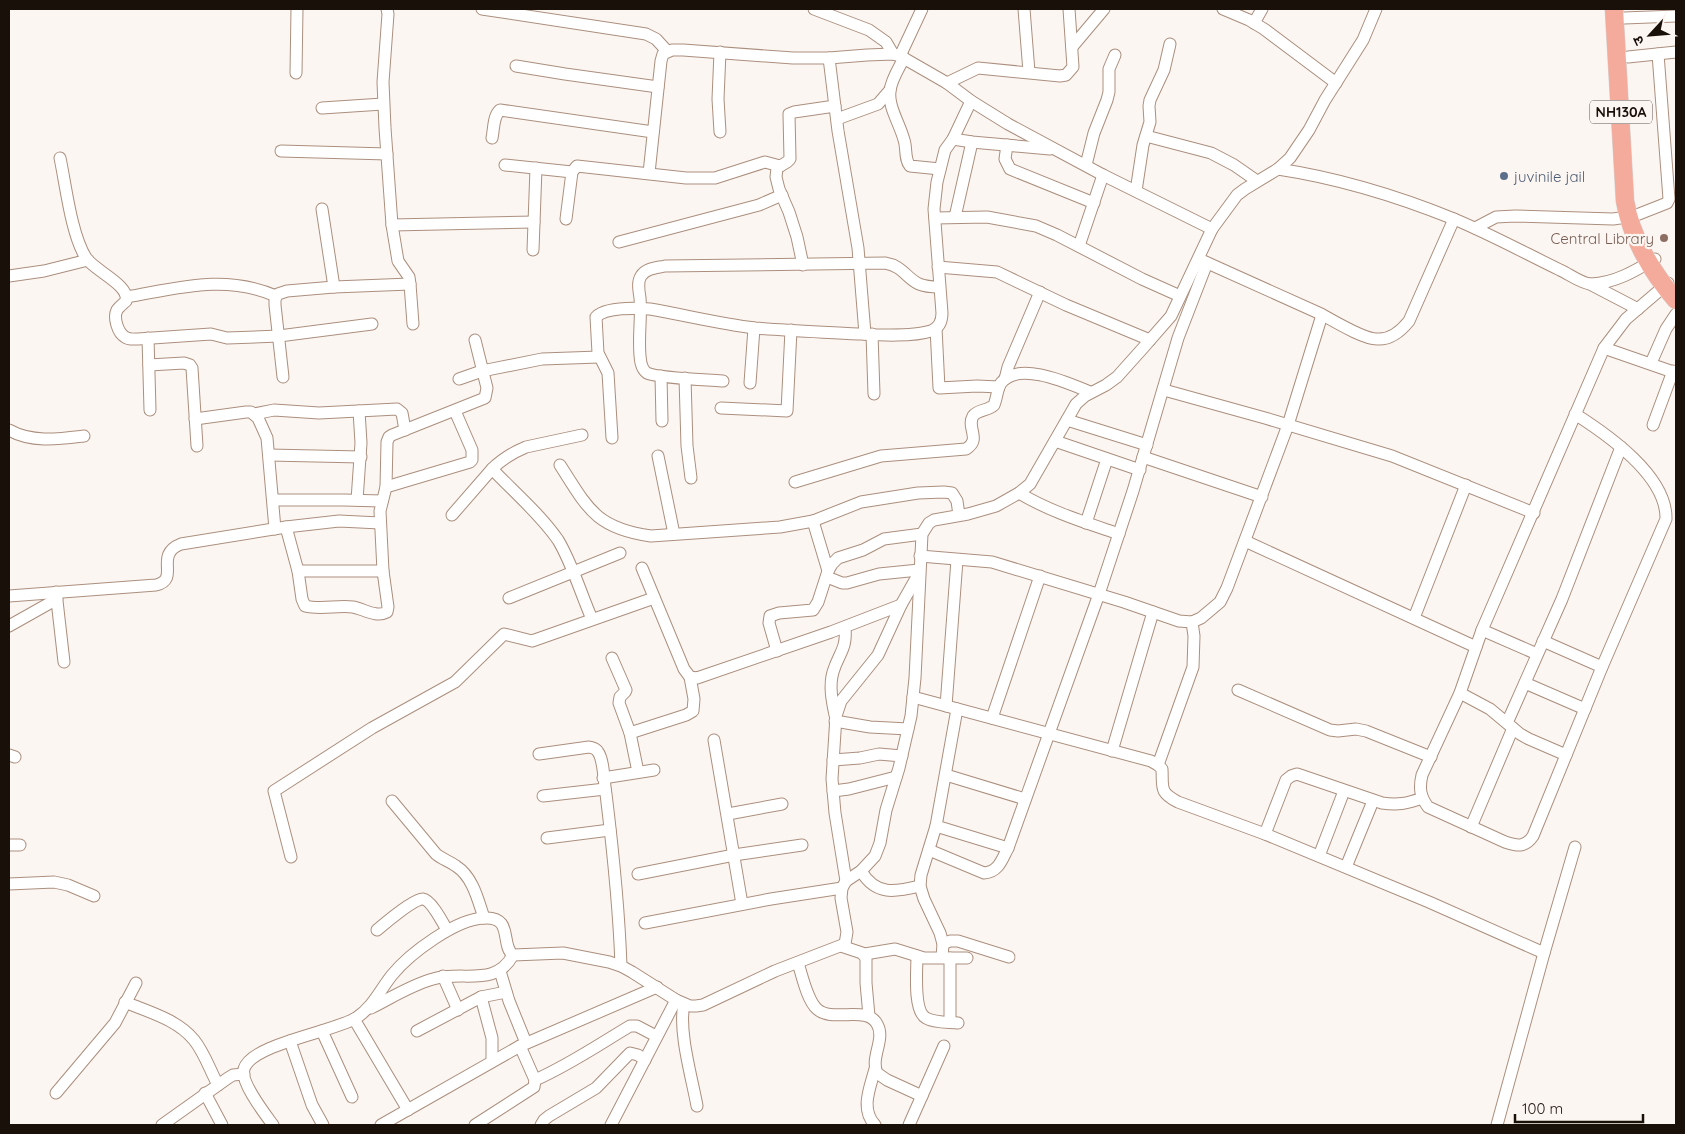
<svg xmlns="http://www.w3.org/2000/svg" width="1685" height="1134" font-family="Quicksand,'Noto Sans Devanagari',sans-serif">
<style>
.lines{fill:none;stroke-linecap:round;stroke-linejoin:round}
.minor-casing{stroke:#ab8f7e;stroke-width:13}
.highway-casing{stroke:#d6d4d3;stroke-width:19}
.minor{stroke:#fff;stroke-width:11}
.highway{stroke:#f5ab9c;stroke-width:18}
.service-dot{fill:#5c6f8a;stroke:#fcf6f2;stroke-width:2}
.education-dot{fill:#8d6e63;stroke:#fcf6f2;stroke-width:2}
.labels{text-anchor:middle;dominant-baseline:central;stroke-width:4.5;stroke-linejoin:round;paint-order:stroke}
.shield{fill:#fcf6f2;stroke:#5e5550;stroke-width:1}
.shield-label{font-size:14px;font-weight:bold;fill:#1a100a}
.service-label{font-size:15px;fill:#4e5e75;stroke:#fcf6f2;text-anchor:start}
.education-label{font-size:15px;fill:#785e54;stroke:#fcf6f2;text-anchor:end}
</style>
<rect width="100%" height="100%" fill="#fcf6f2"/>
<g class="lines">
<defs>
<g id="minor">
<path d="M387,9L388,14L383,82L385,128L392,225L398,261L409,277L410,284L413,324"/>
<path d="M482,9L646,34L656,39L667,51"/>
<path d="M814,9L869,30L886,42L893,54"/>
<path d="M1024,9L1029,72"/>
<path d="M1223,9L1249,20L1264,29L1336,83"/>
<path d="M1624,18L1676,16"/>
<path d="M1254,23L1262,9"/>
<path d="M1072,47L1104,9"/>
<path d="M900,56L922,9"/>
<path d="M1628,57L1676,52"/>
<path d="M829,58L838,131L858,248L865,334"/>
<path d="M904,58C899,68 891,80 890,91C888,107 900,124 904,140C907,148 904,159 910,166L940,169"/>
<path d="M516,66L565,74L658,87"/>
<path d="M296,73L297,9"/>
<path d="M947,83L978,68L1060,76L1066,75L1073,67L1069,9"/>
<path d="M322,108L383,104"/>
<path d="M837,119L878,104L890,90"/>
<path d="M720,132L718,99L720,52"/>
<path d="M1146,136L1211,153L1234,165L1257,181"/>
<path d="M492,138C494,129 493,116 500,110L653,132"/>
<path d="M953,139L972,142L1050,149"/>
<path d="M1007,145L1005,159L1010,169L1094,203"/>
<path d="M281,151L387,154"/>
<path d="M60,158C66,186 71,234 86,258C95,271 130,285 126,301C123,304 119,307 117,310C113,318 118,333 125,337C129,340 134,339 138,339L211,334L227,338L279,336L372,324"/>
<path d="M505,165L572,172"/>
<path d="M1086,165L1094,133L1107,100L1109,92V69L1115,55"/>
<path d="M1278,169C1338,178 1397,196 1454,219C1490,234 1525,253 1560,270C1569,274 1582,284 1591,284C1615,283 1635,271 1655,259"/>
<path d="M649,173L661,61L663,54L672,50H683L793,58H829L867,55L893,54L900,56L947,83L971,101L1008,124L1103,175L1212,229"/>
<path d="M1136,191L1143,145L1150,122L1149,106L1150,100L1164,70L1170,44"/>
<path d="M322,209L334,287"/>
<path d="M955,217L972,142"/>
<path d="M935,218L987,217L1036,226L1057,235L1142,279L1180,296"/>
<path d="M566,219L572,172L577,166L686,178H715L765,162L780,166"/>
<path d="M392,225L534,222"/>
<path d="M1475,228L1496,217L1515,216L1613,219L1634,216L1667,203L1669,199L1658,54"/>
<path d="M619,242L759,205L782,195"/>
<path d="M1079,246L1103,175"/>
<path d="M533,250L536,168"/>
<path d="M1201,260C1241,278 1281,296 1321,314C1334,321 1363,339 1377,339C1391,340 1401,331 1409,321L1454,219"/>
<path d="M803,265L797,237L789,212L779,189L776,177L777,168L787,162L790,159L789,114L794,112L835,106"/>
<path d="M938,267L997,272L1066,305L1150,340"/>
<path d="M9,276L44,271L88,260"/>
<path d="M1590,284L1638,309"/>
<path d="M127,297C179,288 225,274 276,296"/>
<path d="M936,328L939,388L977,386L999,387"/>
<path d="M872,334L874,394"/>
<path d="M148,338L150,410"/>
<path d="M1604,348L1676,373"/>
<path d="M1651,363L1666,329L1676,314"/>
<path d="M149,365L184,363L190,365L192,368L197,446"/>
<path d="M661,376L662,421"/>
<path d="M283,377L275,305V299L278,294L287,291L334,287L410,284"/>
<path d="M685,378L687,446L691,478"/>
<path d="M459,379L482,371L542,359L599,357"/>
<path d="M1005,379L1008,367L1040,292"/>
<path d="M723,381C709,380 656,378 647,373C644,371 642,367 641,363C637,344 642,318 640,298C639,291 637,282 641,276C646,268 656,268 665,266L885,263C903,266 906,278 919,284C926,287 933,287 939,287"/>
<path d="M750,383L754,328"/>
<path d="M1164,390L1265,418L1392,456L1534,513"/>
<path d="M721,408L787,411L791,330"/>
<path d="M254,414L274,410L319,413L397,409L402,413L405,430"/>
<path d="M1575,414C1608,435 1667,476 1666,519L1602,667L1533,836C1525,848 1517,846 1505,842L1428,807C1420,796 1419,788 1422,775L1460,693L1482,630L1604,348L1626,319L1668,283"/>
<path d="M195,419L246,412H251L258,418L267,438L275,529"/>
<path d="M1067,420L1147,445"/>
<path d="M1653,425L1673,371"/>
<path d="M9,430C32,443 59,439 84,436"/>
<path d="M612,438L608,373L598,353L596,317C606,307 636,308 650,309C685,315 720,324 755,328C789,331 824,332 858,334C878,335 912,337 931,331C939,328 942,321 942,313L934,209L937,182L945,150L953,139L971,101"/>
<path d="M1055,441L1140,470"/>
<path d="M269,455L361,457"/>
<path d="M658,456L674,534"/>
<path d="M1143,457L1262,497"/>
<path d="M560,465C588,509 596,528 651,536L780,527L813,521L861,502L918,493L944,492L952,493L957,501L959,515"/>
<path d="M492,469C514,492 540,514 558,540C572,563 581,594 592,619"/>
<path d="M795,482L881,456L966,449C982,439 966,428 973,416C978,409 988,411 994,405C997,398 997,389 1001,383C1019,360 1070,384 1090,392"/>
<path d="M386,487L470,462L472,460V450L455,411"/>
<path d="M1019,493C1051,512 1084,522 1119,534"/>
<path d="M273,500H344L382,501"/>
<path d="M357,500L361,443L359,411"/>
<path d="M452,515L492,469C502,459 514,452 526,447L582,435"/>
<path d="M1086,523L1107,459"/>
<path d="M286,527L298,571L302,599L305,606C321,610 337,605 353,607C364,609 376,618 387,612L388,607L383,571L380,511L386,487L387,442L389,437L392,435L485,398L487,388L475,340"/>
<path d="M1245,541L1476,647"/>
<path d="M920,556L992,562L1124,602L1179,621L1192,622L1201,618L1220,602L1227,588L1288,425L1322,315"/>
<path d="M642,568L684,669L690,677L697,678L831,632L901,605"/>
<path d="M298,571H383"/>
<path d="M828,571L832,564L838,558L863,550L884,539L922,534"/>
<path d="M827,577L842,583H847L879,574L919,570"/>
<path d="M56,592L64,662"/>
<path d="M9,596L156,585C181,579 153,555 181,544L286,527L339,521L380,523"/>
<path d="M509,598L620,553"/>
<path d="M1414,618L1466,485"/>
<path d="M9,626L57,599"/>
<path d="M1482,630L1537,654"/>
<path d="M1543,641L1602,667"/>
<path d="M777,651L769,623L770,616L779,613L813,610L818,602L828,571L813,521"/>
<path d="M612,658L626,690L625,692L620,697L619,703L630,733L638,772"/>
<path d="M1525,683L1585,709"/>
<path d="M1238,690L1330,730L1338,731L1356,729L1366,731L1431,757"/>
<path d="M1460,693L1490,709L1520,734L1529,739L1566,755"/>
<path d="M913,697L1151,761L1158,765L1162,769C1163,788 1159,792 1178,802L1265,834L1429,902L1544,953"/>
<path d="M946,706L957,560"/>
<path d="M835,715C832,701 829,686 833,672C839,652 847,650 845,627"/>
<path d="M992,718L1040,576"/>
<path d="M835,721L870,727L908,729"/>
<path d="M1507,723L1562,599L1621,447"/>
<path d="M630,733L686,715L693,711L694,699L690,677"/>
<path d="M714,740L742,904"/>
<path d="M1112,751L1153,612"/>
<path d="M539,754L589,747C593,748 596,748 598,752C604,760 604,784 606,794C613,851 619,908 621,966"/>
<path d="M9,755L15,757"/>
<path d="M833,760L860,758L879,754L902,756"/>
<path d="M1158,765L1193,667L1194,636L1192,622"/>
<path d="M946,775L1025,799"/>
<path d="M603,778L654,770"/>
<path d="M833,791L849,789L896,777"/>
<path d="M543,796L605,789"/>
<path d="M392,801L436,854C442,859 449,861 456,866C473,877 478,900 484,918"/>
<path d="M728,814L782,804"/>
<path d="M936,826L1008,848"/>
<path d="M1471,827L1513,728"/>
<path d="M1265,834L1286,780L1291,776L1297,774L1382,803C1397,805 1407,804 1422,798"/>
<path d="M547,838L610,830"/>
<path d="M9,845H20"/>
<path d="M929,850L984,873C999,872 1002,859 1008,848L1099,594L1133,491L1178,338L1207,263"/>
<path d="M1319,856L1344,791"/>
<path d="M291,857L274,791L372,728L455,682L504,634L532,641L654,598"/>
<path d="M1346,867L1373,801"/>
<path d="M861,871C876,896 895,892 920,886"/>
<path d="M638,874L734,855L802,845"/>
<path d="M846,881L835,813L832,779L836,716L841,701L878,655L901,605L918,575"/>
<path d="M9,884L54,882L68,885L94,896"/>
<path d="M645,923L771,899L842,888"/>
<path d="M377,930C384,924 416,897 423,899C431,900 443,923 447,930"/>
<path d="M943,944L950,941H958L1009,957"/>
<path d="M841,946L862,953L866,958V983L869,1016"/>
<path d="M865,954L895,949L924,958H967"/>
<path d="M917,956C917,970 913,1011 926,1018C934,1023 949,1022 958,1023"/>
<path d="M942,957L943,944L940,933L924,899L920,886L921,875L936,826L957,709"/>
<path d="M798,963C802,975 807,1000 817,1009C832,1023 867,1005 877,1024C886,1039 870,1057 877,1073L887,1080L922,1096"/>
<path d="M500,971L509,1001L526,1043"/>
<path d="M443,976L458,1010"/>
<path d="M481,997L492,1038V1061"/>
<path d="M125,1002C148,1012 177,1019 194,1040C204,1052 210,1070 218,1085"/>
<path d="M684,1004C678,1031 692,1078 697,1106"/>
<path d="M371,1008C391,998 411,985 433,979C463,970 495,988 513,955"/>
<path d="M354,1019L408,1110"/>
<path d="M950,1022V958"/>
<path d="M322,1031L352,1097"/>
<path d="M417,1031L481,997L506,992"/>
<path d="M290,1041L312,1105L323,1125"/>
<path d="M535,1080C569,1065 598,1045 630,1026H637L656,1036"/>
<path d="M56,1093L115,1023L136,983"/>
<path d="M205,1093L222,1125"/>
<path d="M162,1125L228,1078L233,1075L244,1074"/>
<path d="M273,1125C265,1114 240,1082 244,1069C251,1044 333,1032 356,1018C373,1007 380,990 392,975C410,953 456,919 484,918C514,916 500,945 513,955L563,953L609,962L621,966L632,972L676,1000L690,1006H696L703,1005L775,971L845,944L847,932L841,898L842,888L846,881L861,871L875,856L880,843L886,810L899,768L911,716L915,678L922,534L929,523L934,520L968,514L996,506L1019,493L1030,484L1076,404L1085,396L1106,385L1117,377L1143,348L1171,316L1212,229L1237,195L1245,189L1278,169L1290,158L1309,130L1325,100L1363,40L1376,9"/>
<path d="M381,1125L520,1046L657,987"/>
<path d="M475,1125L534,1087L535,1080L520,1046"/>
<path d="M541,1125L544,1120L549,1116L596,1088L630,1053L638,1055L645,1060"/>
<path d="M611,1125L676,1000"/>
<path d="M875,1125C860,1109 870,1088 875,1069"/>
<path d="M909,1125L944,1046"/>
<path d="M1497,1125L1544,953L1575,847"/>
</g>
<path id="highway" d="M1614,9L1625,201C1631,237 1652,273 1676,300"/>
</defs>
<!-- minor casing -->
<use href="#minor" class="minor-casing"/>
<!-- highway casing -->
<use href="#highway" class="highway-casing"/>
<!-- minor -->
<use href="#minor" class="minor"/>
<!-- highway -->
<use href="#highway" class="highway"/>
</g>
<!-- markers -->
<circle class="service-dot" cx="1504" cy="176" r="5"/>
<circle class="education-dot" cx="1664" cy="238" r="5"/>
<g class="labels">
<!-- shield labels -->
<rect class="shield" x="1590" y="100.5" width="62" height="23" rx="4"/>
<g class="shield-label">
<text x="1621" y="112">NH130A</text>
</g>
<!-- service labels -->
<g class="service-label">
<text x="1514" y="176">juvinile jail</text>
</g>
<!-- education labels -->
<g class="education-label">
<text x="1654" y="238">Central Library</text>
</g>
</g>
<!-- border -->
<rect width="1685" height="1134" fill="none" stroke="#1a100a" stroke-width="20"/>
<!-- north arrow -->
<g transform="translate(1650 35) rotate(244)" stroke="#fcf6f2" stroke-width="4" paint-order="stroke">
<path d="M0-4L9 19L0 12L-9 19Z" fill="#1a100a"/>
<text y="-8" font-size="14" font-weight="bold" text-anchor="middle" fill="#1a100a">उ</text>
</g>
<!-- scale -->
<path d="M1515 1114v8h128v-8" fill="none" stroke="#1a100a" stroke-width="2.5"/>
<text x="1522" y="1114" font-size="15" fill="#1a100a" stroke="#fcf6f2" stroke-width="4" paint-order="stroke">100 m</text>
</svg>
